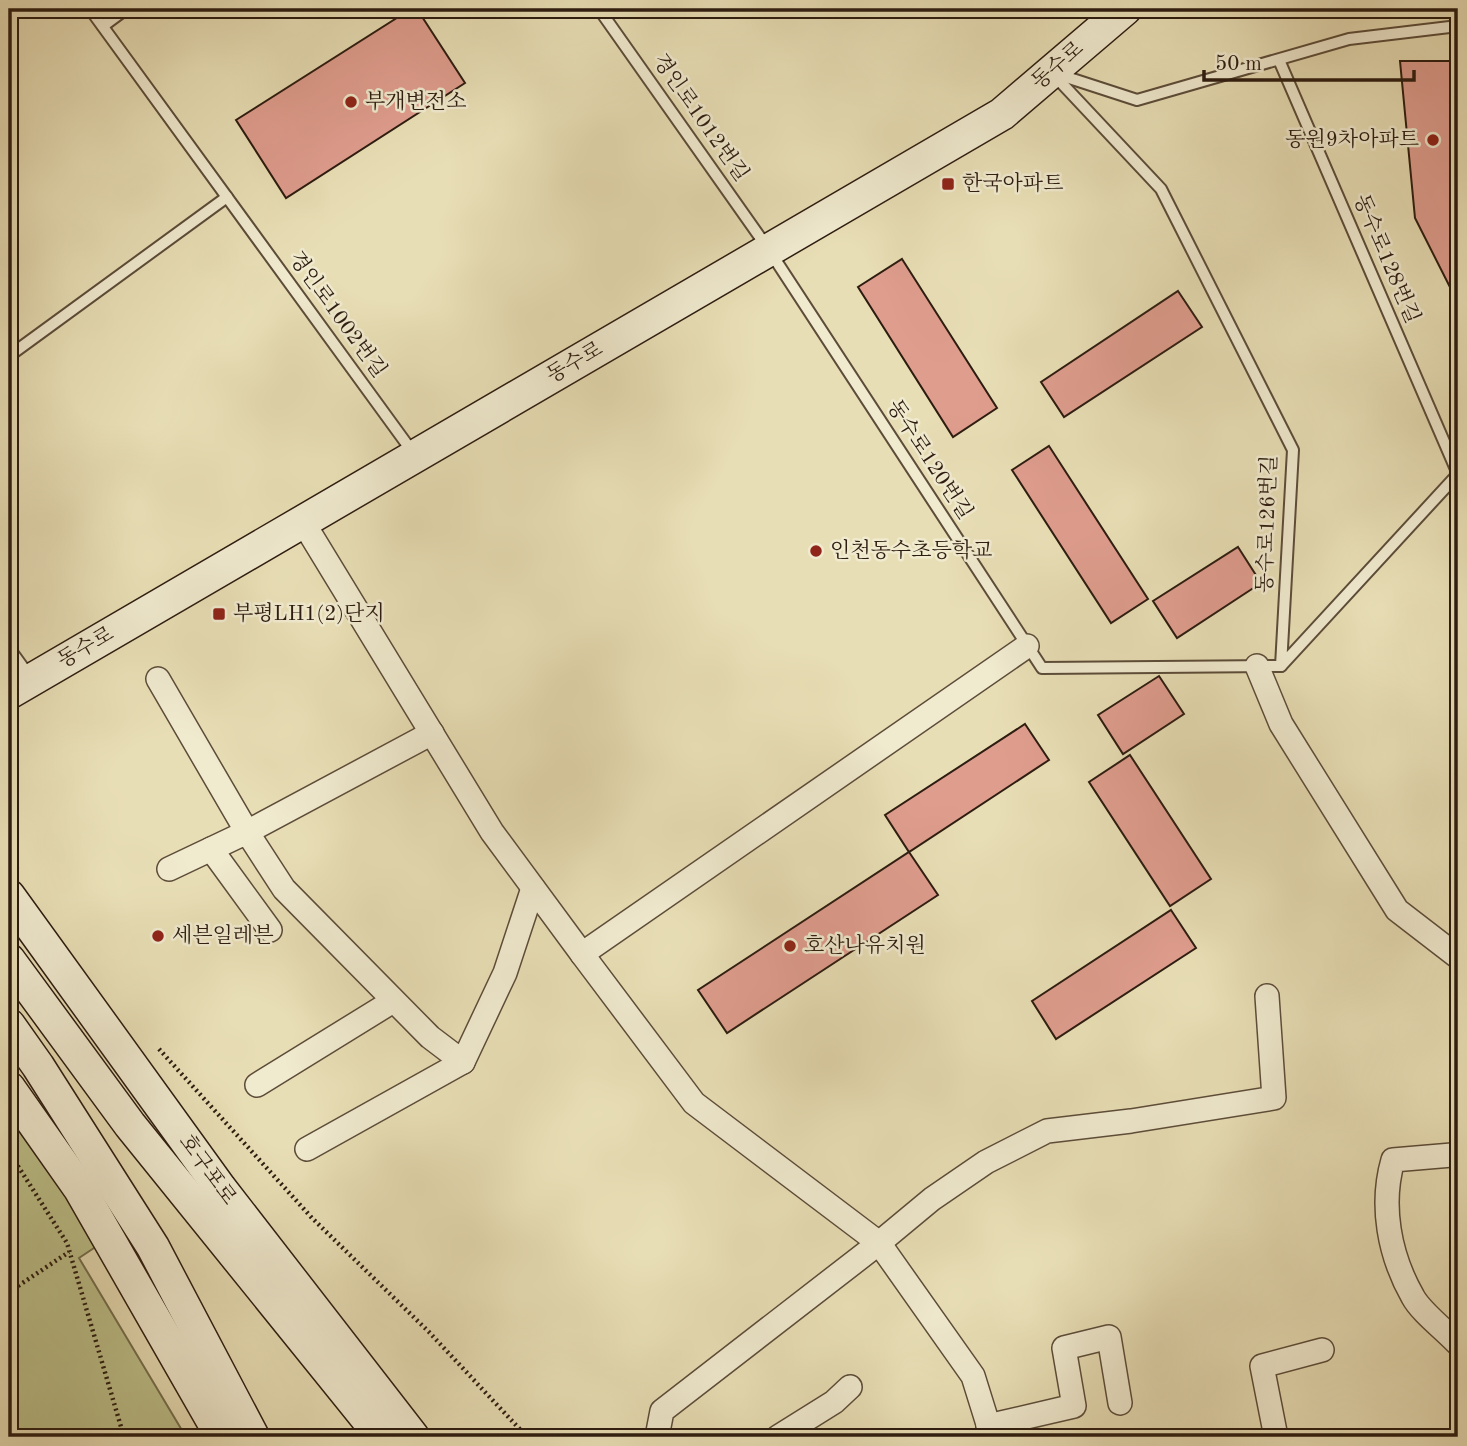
<svg xmlns="http://www.w3.org/2000/svg" width="1467" height="1446" font-family="'Old Standard TT','Noto Serif KR',serif">
<style>
.green{fill:#bcc08a;stroke:#746e4d;stroke-width:2}
.building{fill:#df9d8e;stroke:#2d1c10;stroke-width:2}
.lines{fill:none;stroke-linecap:round;stroke-linejoin:round}
.lane-casing{stroke:#5c4c39;stroke-width:14}
.street-casing{stroke:#5c4c39;stroke-width:26}
.secondary-casing{stroke:#2d1c10;stroke-width:35}
.path{stroke:#2d1c10;stroke-width:4.5;stroke-dasharray:2 3.5;stroke-linecap:butt}
.lane{stroke:#f0eacf;stroke-width:10}
.street{stroke:#f0eacf;stroke-width:23}
.secondary{stroke:#f0eacf;stroke-width:32}
.poi-dot{fill:#8f2418;stroke:#f0eacf;stroke-width:2.5}
.labels{text-anchor:middle;dominant-baseline:central;stroke-width:5;stroke-linejoin:round;paint-order:stroke}
.street-label{font-size:21px;fill:#2d1c10;stroke:#f0eacf}
.poi-label{font-size:21px;fill:#2d1c10;stroke:#f0eacf;text-anchor:start}
</style>
<rect width="100%" height="100%" fill="#e8deb5"/>
<filter id="stains"><feTurbulence type="fractalNoise" baseFrequency=".00286" numOctaves="4"/><feColorMatrix values="0 0 0 0 .2 0 0 0 0 .09 0 0 0 0 .02 0 0 0 .5 -.17"/></filter>
<radialGradient id="worn" r=".72"><stop offset=".6" stop-color="#630" stop-opacity="0"/><stop offset="1" stop-color="#630" stop-opacity=".3"/></radialGradient>
<!-- green -->
<path class="green" d="M9,1104L100,1244L79,1258L186,1437H9Z"/>
<!-- building -->
<g class="building">
<path d="M411,9H417L465,83L286,198L236,120Z"/>
<path d="M1400,61H1458V303L1415,218Z"/>
<path d="M902,259L997,408L953,437L858,287Z"/>
<path d="M1178,291L1202,327L1064,417L1041,382Z"/>
<path d="M1049,446L1148,599L1111,623L1012,470Z"/>
<path d="M1238,547L1261,583L1177,638L1153,601Z"/>
<path d="M1159,676L1184,714L1123,754L1098,715Z"/>
<path d="M1025,724L1049,760L909,852L885,815Z"/>
<path d="M1130,755L1211,879L1170,906L1089,782Z"/>
<path d="M909,852L938,895L727,1033L698,990Z"/>
<path d="M1171,910L1196,948L1056,1039L1032,1001Z"/>
</g>
<g class="lines">
<defs>
<g id="lane">
<path d="M90,9L414,454"/>
<path d="M599,9L769,250L1042,668L1281,666"/>
<path d="M103,26L126,9"/>
<path d="M1053,74L1161,189L1293,450L1281,666L1458,474L1279,60"/>
<path d="M1057,74L1137,100L1349,39L1458,26"/>
<path d="M9,356L227,197"/>
<path d="M9,648L30,677"/>
</g>
<g id="street">
<path d="M303,522L492,832L582,954L1027,646"/>
<path d="M1257,666L1281,724L1397,910L1458,957"/>
<path d="M158,679L247,832L432,733"/>
<path d="M211,849L270,930"/>
<path d="M169,869L247,832L284,889L430,1037L463,1062L505,973L533,888"/>
<path d="M582,954L694,1103L879,1243L973,1376L992,1437"/>
<path d="M257,1085L393,1001"/>
<path d="M307,1149L463,1062"/>
<path d="M1452,1155L1393,1160C1380,1205 1389,1255 1413,1297C1421,1312 1445,1330 1458,1344"/>
<path d="M988,1426L1074,1406L1064,1348L1109,1337L1120,1403"/>
<path d="M657,1437L662,1411L879,1243L932,1199L986,1162L1047,1131L1131,1121L1274,1098L1267,996"/>
<path d="M778,1437L834,1402L850,1387"/>
<path d="M1276,1437L1262,1366L1322,1350"/>
</g>
<g id="secondary">
<path d="M9,693L1002,114L1125,9"/>
<path d="M9,896L220,1188L413,1437"/>
<path d="M9,960L130,1125L382,1437"/>
<path d="M9,1025L38,1066L153,1247L253,1437"/>
<path d="M9,1088L80,1189L222,1437"/>
</g>
</defs>
<!-- lane casing -->
<use href="#lane" class="lane-casing"/>
<!-- street casing -->
<use href="#street" class="street-casing"/>
<!-- secondary casing -->
<use href="#secondary" class="secondary-casing"/>
<!-- path -->
<g class="path">
<path d="M9,855L18,869"/>
<path d="M159,1049L312,1218L429,1332L527,1437"/>
<path d="M9,1152L67,1243L124,1437"/>
<path d="M9,1292L69,1252"/>
</g>
<!-- lane -->
<use href="#lane" class="lane"/>
<!-- street -->
<use href="#street" class="street"/>
<!-- secondary -->
<use href="#secondary" class="secondary"/>
</g>
<!-- markers -->
<g class="poi-dot">
<circle cx="351" cy="102" r="7"/>
<circle cx="1433" cy="140" r="7"/>
<rect x="941" y="177" width="14" height="14" rx="3.5"/>
<circle cx="816" cy="551" r="7"/>
<rect x="212" y="607" width="14" height="14" rx="3.5"/>
<circle cx="158" cy="936" r="7"/>
<circle cx="790" cy="946" r="7"/>
</g>
<g class="labels">
<!-- street labels -->
<g class="street-label">
<text transform="translate(1058 66) rotate(-41)">동수로</text>
<text transform="translate(700 118) rotate(55)">경인로1012번길</text>
<text transform="translate(1386 259) rotate(67)">동수로128번길</text>
<text transform="translate(337 315) rotate(54)">경인로1002번길</text>
<text transform="translate(575 363) rotate(-30)">동수로</text>
<text transform="translate(929 460) rotate(57)">동수로120번길</text>
<text transform="translate(1268 524) rotate(-88)">동수로126번길</text>
<text transform="translate(86 648) rotate(-30)">동수로</text>
<text transform="translate(207 1170) rotate(54)">호구포로</text>
</g>
<!-- poi labels -->
<g class="poi-label">
<text x="365" y="102">부개변전소</text>
<text x="1419" y="140" text-anchor="end">동원9차아파트</text>
<text x="962" y="184">한국아파트</text>
<text x="830" y="551">인천동수초등학교</text>
<text x="233" y="614">부평LH1(2)단지</text>
<text x="172" y="936">세븐일레븐</text>
<text x="804" y="946">호산나유치원</text>
</g>
</g>
<!-- margin -->
<rect width="1467" height="1446" fill="none" stroke="#e8deb5" stroke-width="35"/>
<rect x="10" y="10" width="1446" height="1425" fill="none" stroke="#2d1c10" stroke-width="3.5"/>
<rect x="18" y="18" width="1432" height="1411" fill="none" stroke="#2d1c10" stroke-width="2"/>
<!-- scale -->
<path d="M1204 70v10h210v-10" fill="none" stroke="#2d1c10" stroke-width="3.5"/>
<text x="1215" y="70" font-size="21" fill="#2d1c10" stroke="#f0eacf" stroke-width="5" paint-order="stroke">50 m</text>
<rect width="100%" height="100%" filter="url(#stains)"/>
<rect width="100%" height="100%" fill="url(#worn)"/>
</svg>
